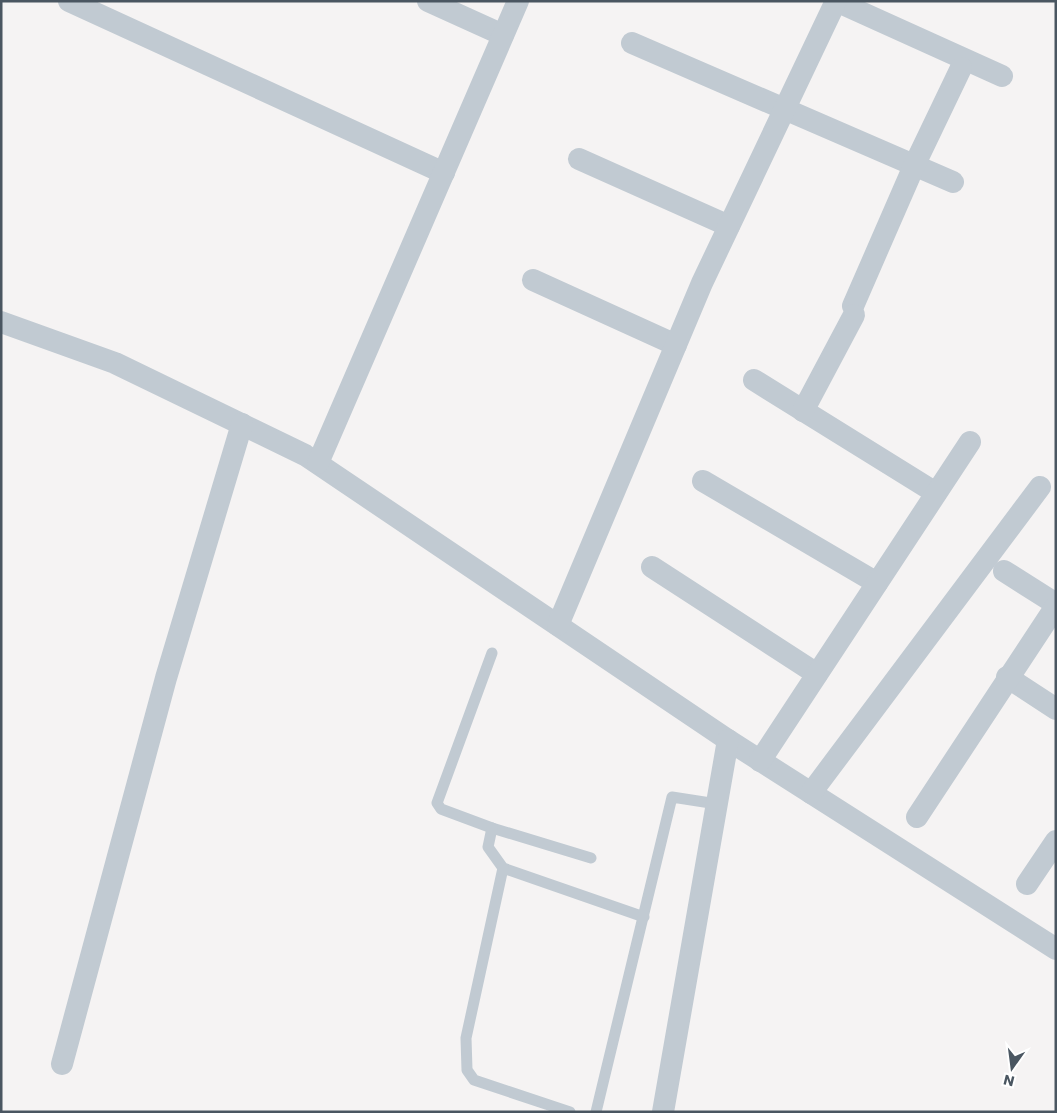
<svg xmlns="http://www.w3.org/2000/svg" width="1057" height="1113" font-family="Poppins,sans-serif">
<style>
.lines{fill:none;stroke-linecap:round;stroke-linejoin:round}
.service{stroke:#c1cad2;stroke-width:11}
.minor{stroke:#c1cad2;stroke-width:22}
</style>
<rect width="100%" height="100%" fill="#f5f3f3"/>
<g class="lines">
<!-- service -->
<g class="service">
<path d="M492,653L437,803L441,809L492,828L591,858"/>
<path d="M492,828L488,847L503,868L644,917"/>
<path d="M503,868L466,1038L467,1070L474,1080L570,1112"/>
<path d="M596,1112L672,797L717,804"/>
</g>
<!-- minor -->
<g class="minor">
<path d="M69,1L444,173"/>
<path d="M428,1L503,35"/>
<path d="M836,1L1002,76"/>
<path d="M632,43L953,182"/>
<path d="M579,159L729,226"/>
<path d="M533,280L676,345"/>
<path d="M853,306L914,166L961,68"/>
<path d="M1,322L115,363L305,455L728,740L1056,949"/>
<path d="M754,380L936,493"/>
<path d="M803,411L854,315"/>
<path d="M318,463L518,1"/>
<path d="M703,481L877,583"/>
<path d="M652,567L817,674"/>
<path d="M1004,571L1056,604"/>
<path d="M558,625L702,283L836,1"/>
<path d="M1007,677L1056,709"/>
<path d="M760,761L970,442"/>
<path d="M811,793L1040,487"/>
<path d="M917,817L1056,606"/>
<path d="M1027,884L1056,841"/>
<path d="M62,1064L166,678L242,424"/>
<path d="M663,1112L728,740"/>
</g>
</g>
<!-- border -->
<rect width="1057" height="1113" fill="none" stroke="#4a5661" stroke-width="5"/>
<!-- north arrow -->
<g transform="translate(1012 1068) rotate(194)" stroke="#ffffff" stroke-width="4" paint-order="stroke">
<path d="M0-4L9 19L0 12L-9 19Z" fill="#4a5661"/>
<text y="-8" font-size="14" font-weight="bold" text-anchor="middle" fill="#4a5661">N</text>
</g>
</svg>
